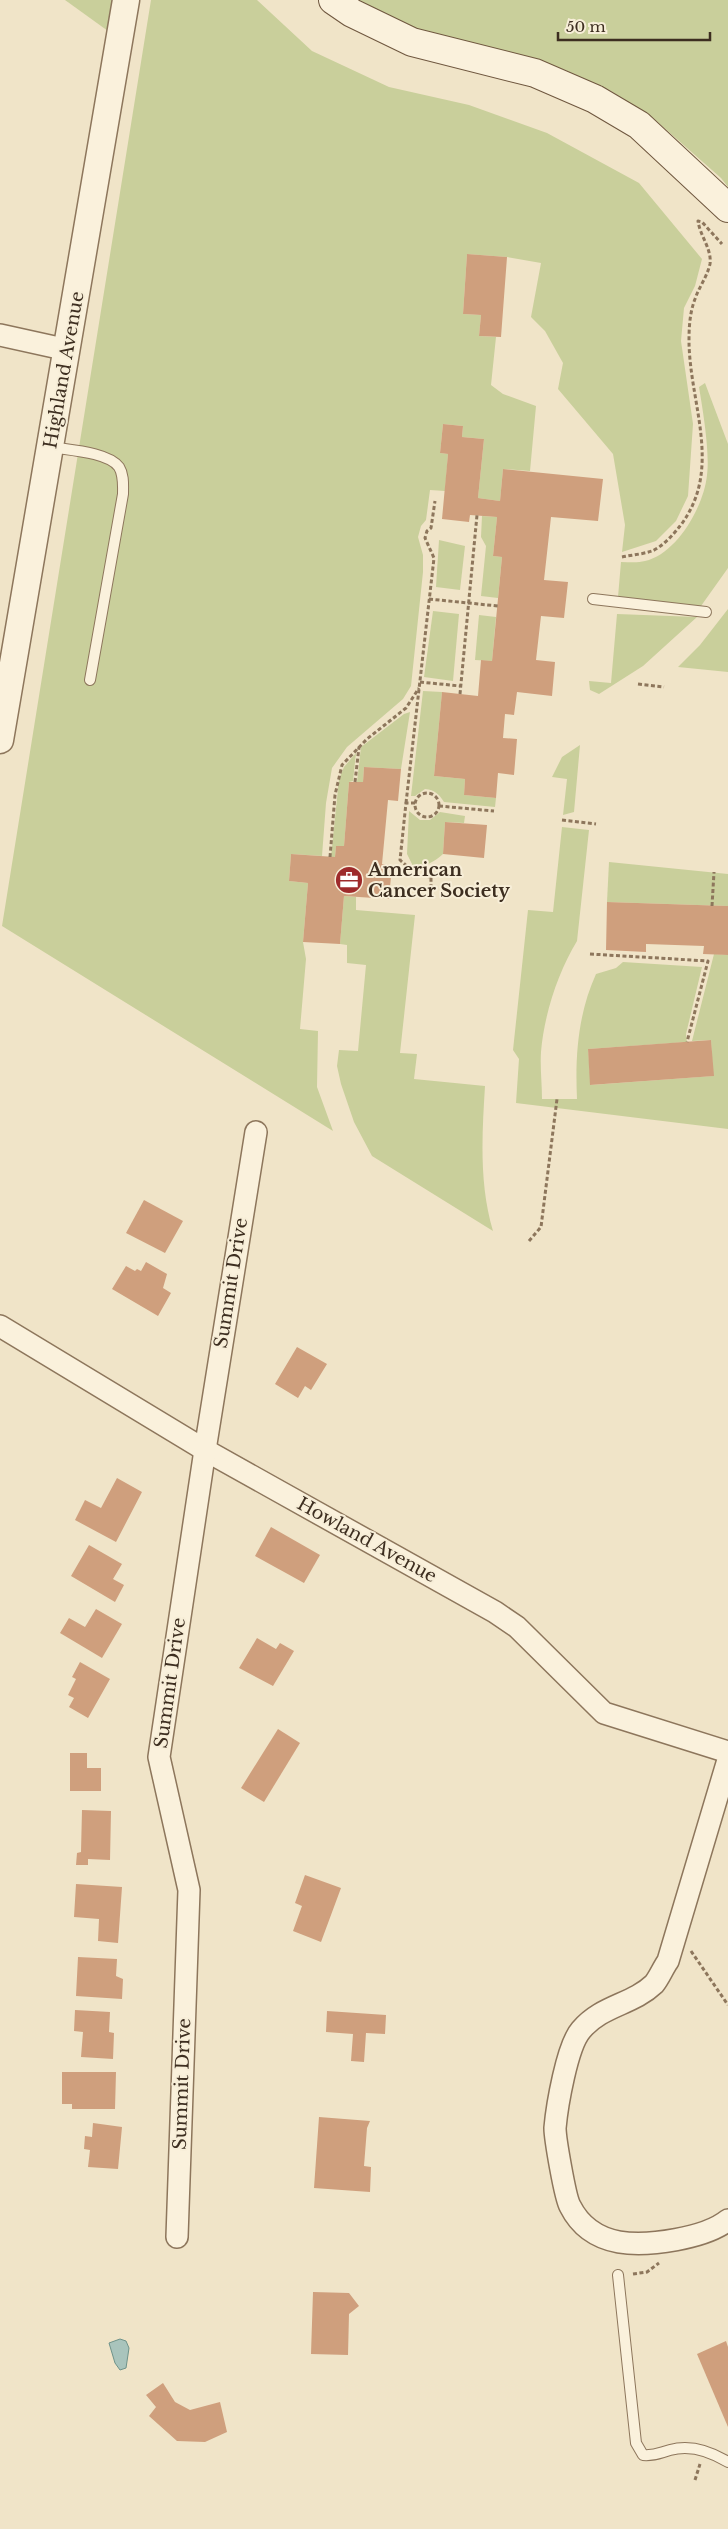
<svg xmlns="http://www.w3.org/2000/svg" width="728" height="2529" font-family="'Libre Baskerville',serif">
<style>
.green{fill:#c9cf9b}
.water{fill:#a9c4bc;stroke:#6f938a}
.building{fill:#cf9f7d}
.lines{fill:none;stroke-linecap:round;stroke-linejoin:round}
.service-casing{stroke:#8d765c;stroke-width:12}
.minor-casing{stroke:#8d765c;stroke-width:24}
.tertiary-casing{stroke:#8d765c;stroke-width:29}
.secondary-casing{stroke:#6f573f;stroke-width:30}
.path{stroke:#8d765c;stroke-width:3;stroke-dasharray:4 2.5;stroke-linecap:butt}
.service{stroke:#faf1dc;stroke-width:10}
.minor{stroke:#faf1dc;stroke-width:21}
.tertiary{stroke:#faf1dc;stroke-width:26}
.secondary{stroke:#faf1dc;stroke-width:28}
.labels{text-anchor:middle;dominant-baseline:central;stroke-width:4;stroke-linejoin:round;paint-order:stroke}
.street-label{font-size:18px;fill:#3d2e20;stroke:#f7eed8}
.poi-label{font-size:18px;font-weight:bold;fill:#3d2e20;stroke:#f7eed8;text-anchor:start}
</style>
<rect width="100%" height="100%" fill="#f0e4c8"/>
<!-- green -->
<g class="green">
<path d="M65,0H113L108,31Z"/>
<path d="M151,0H257L312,51L389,87L469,105L547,133L639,183L702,259L695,286L684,308L681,341L693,424L688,496L676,521L656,541L622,552L625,525L613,454L558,389L563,363L545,331L531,317L541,263L507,257L467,254L463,314L481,315L479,336L496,337L491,385L503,394L536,406L530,471L503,469L500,501L478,498L484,439L462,437L463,426L443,424L440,453L448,454L445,491L430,490L426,520L421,526L418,537L423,555V572L411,686L403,699L347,747L332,768L326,803L322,856L291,854L289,881L308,883L303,942L306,959L300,1029L318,1031L317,1087L333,1131L2,926Z"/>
<path d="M359,0H728V187L721,178L653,118L611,91L565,70L410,28Z"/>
<path d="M705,383L728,444V568L701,606L618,597L621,562C629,562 638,563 645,561C677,554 704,506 707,475C710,453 703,411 699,387Z"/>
<path d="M482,516L497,517L493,556L502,557L498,598L481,596L486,546L481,537Z"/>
<path d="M439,540L465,546L460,590L436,587Z"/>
<path d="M728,609V672L678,667L700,645Z"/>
<path d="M433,611L459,614L453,681L424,677Z"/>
<path d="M617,614L697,617L643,666L599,694L590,690L589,681L611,683Z"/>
<path d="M479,615L496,617L492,661L475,660Z"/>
<path d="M423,691L442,692L434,776L465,779L464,795L496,798L495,807L444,802C439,794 435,790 425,789L415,796H411Z"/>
<path d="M410,712L401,769L364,767L363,782H357L361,747L404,714Z"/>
<path d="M580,745L574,812L563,815L567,779L552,777L562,757Z"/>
<path d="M356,753L353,781L349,782L344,846H336L335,857H331L339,779L344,767Z"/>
<path d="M409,811L420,820H430L440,812L465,816L464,823L445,822L443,854C436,861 424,867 414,868L407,854Z"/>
<path d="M562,827L589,830L577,941C558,972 544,1015 541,1052C540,1067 542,1084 542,1099H577C575,1055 578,1014 596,974L616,968L623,962L702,967L686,1034L687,1042L588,1049L591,1085L713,1076L711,1040L692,1041L714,954L728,955V1129L516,1103L519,1059L513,1050L528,910L553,912Z"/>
<path d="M609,862L728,874V906L607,902Z"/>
<path d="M344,896L356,897V910L415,915L400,1053L417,1054L414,1079L485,1086C482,1135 479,1184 493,1231L372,1156L354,1122L341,1084L337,1066L339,1050L358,1051L366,965L347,963V945L340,944Z"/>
</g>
<!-- water -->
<path class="water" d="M120,2339L126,2341L129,2348L126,2368L120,2370L115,2363L109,2343Z"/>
<!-- building -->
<g class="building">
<path d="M467,254L507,257L501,337L479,336L481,315L463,314Z"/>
<path d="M443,424L463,426L462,437L484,439L478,498L500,501L503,469L603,479L598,521L551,517L544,580L568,582L564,618L541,616L536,660L555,662L552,696L517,692L514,715L505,714L503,738L517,739L514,775L498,773L496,798L464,795L465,779L434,776L442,692L478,696L481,660L492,661L502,557L493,556L497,517L470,515L469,522L442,519L448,454L440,453Z"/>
<path d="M364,767L401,769L398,801L388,800L382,864L392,865L389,899L344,896L340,944L303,942L308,883L289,881L291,854L335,857L336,846H344L349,782H363Z"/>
<path d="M445,822L487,825L484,858L443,854Z"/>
<path d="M607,902L728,906V955L703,954L704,946L646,944V952L606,950Z"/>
<path d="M711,1040L714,1076L590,1085L588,1049Z"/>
<path d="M144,1200L183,1221L165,1253L126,1233Z"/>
<path d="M146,1262L167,1274L163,1288L171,1293L158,1316L112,1289L126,1266L135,1271L137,1269L141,1271Z"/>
<path d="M297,1347L327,1364L311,1390L305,1386L298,1398L275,1384Z"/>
<path d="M117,1478L142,1492L116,1542L75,1520L85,1500L101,1508Z"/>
<path d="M271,1527L320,1555L304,1583L255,1556Z"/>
<path d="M89,1545L122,1564L113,1579L124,1585L115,1602L71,1576Z"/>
<path d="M96,1609L122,1624L102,1658L60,1633L69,1618L85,1627Z"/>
<path d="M257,1638L276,1649L280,1643L294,1651L273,1686L239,1668Z"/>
<path d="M80,1662L110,1679L88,1718L69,1707L74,1698L68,1695L76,1679L72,1677Z"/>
<path d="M278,1729L300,1743L264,1802L241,1788Z"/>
<path d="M70,1753H87V1768H101V1791H70Z"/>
<path d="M82,1810L111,1811L110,1860L88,1859V1865H76L77,1853L81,1852Z"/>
<path d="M305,1875L341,1888L321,1942L293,1931L302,1906L295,1903Z"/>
<path d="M76,1884L122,1887L118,1943L98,1941L99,1919L74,1917Z"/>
<path d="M78,1957L117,1959L116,1976L123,1979L122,1999L76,1996Z"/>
<path d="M75,2010L110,2012L109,2032L114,2033L113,2059L81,2057L83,2032L74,2031Z"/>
<path d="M327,2011L386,2015L385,2034L366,2033L364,2062L351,2061L353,2034L326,2032Z"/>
<path d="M62,2072H116L115,2109H72V2104H62Z"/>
<path d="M319,2117L370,2121L367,2128L364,2166L371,2167L370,2192L314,2188Z"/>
<path d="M93,2123L122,2127L118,2169L88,2167L90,2150L84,2149L85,2136L92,2137Z"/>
<path d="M313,2292L349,2293L359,2306L349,2314L348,2355L311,2354Z"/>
<path d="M726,2341L728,2347V2427L697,2354Z"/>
<path d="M163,2383L175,2402L190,2410L220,2402L227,2432L205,2442L177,2441L149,2416L156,2407L146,2395Z"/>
</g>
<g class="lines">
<defs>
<g id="service">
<path d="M51,447C68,450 108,452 119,467C124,475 123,485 123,494L90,680"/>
<path d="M593,599L706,612"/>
<path d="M618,2275L636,2443L643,2455C655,2456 659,2453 670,2450C691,2444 710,2451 728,2462"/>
</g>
<g id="minor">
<path d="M0,335L68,350"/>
<path d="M0,1326L205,1450L495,1612L517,1627L604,1713L728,1752"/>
<path d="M728,1760L668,1961C663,1968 659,1978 654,1984C632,2005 602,2005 581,2030C567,2046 557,2106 555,2128C555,2138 565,2197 570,2206C580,2226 597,2238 619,2242C648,2247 706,2238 728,2220"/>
<path d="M177,2237L189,1890L159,1757L205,1450L256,1132"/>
</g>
<path id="tertiary" d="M0,740L126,0"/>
<path id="secondary" d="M333,0L352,13L412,42L535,73L595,99L639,125L728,208"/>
</defs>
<!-- service casing -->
<use href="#service" class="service-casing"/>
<!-- minor casing -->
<use href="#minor" class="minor-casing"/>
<!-- tertiary casing -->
<use href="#tertiary" class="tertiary-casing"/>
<!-- secondary casing -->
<use href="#secondary" class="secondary-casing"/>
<!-- path -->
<g class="path">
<path d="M622,557C632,555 643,554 652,551C662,547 673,535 680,526C724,469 689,403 689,340C689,326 690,312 695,299C699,287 707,277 710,264C712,249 700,236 698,221L702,222L722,244"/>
<path d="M429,599L498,606"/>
<path d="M420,682L460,686"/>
<path d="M638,684L664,687"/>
<path d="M460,694L477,515"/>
<path d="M355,782L359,747"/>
<circle cx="427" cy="805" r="12"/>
<path d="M406,803L434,558L425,538L427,531L431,528L435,501"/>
<path d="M415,803H406L400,860L417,875L431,877V886"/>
<path d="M439,806L494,811"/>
<path d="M562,820L596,824"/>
<path d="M330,857L335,795L342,765L367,739L406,708L419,688"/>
<path d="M712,906L714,872"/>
<path d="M590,954L708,961L687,1042"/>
<path d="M529,1241L541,1227L557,1099"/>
<path d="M691,1951L728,2005"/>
<path d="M633,2274L647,2272L659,2263"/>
<path d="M695,2480L700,2464"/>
</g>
<!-- service -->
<use href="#service" class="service"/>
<!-- minor -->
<use href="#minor" class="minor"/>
<!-- tertiary -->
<use href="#tertiary" class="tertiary"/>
<!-- secondary -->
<use href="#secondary" class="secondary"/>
</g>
<!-- icons -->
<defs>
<symbol id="office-disc" viewBox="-11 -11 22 22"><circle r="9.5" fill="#9e2a2b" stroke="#f7eed8"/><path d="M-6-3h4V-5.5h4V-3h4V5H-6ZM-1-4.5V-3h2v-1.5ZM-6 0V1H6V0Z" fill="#fff"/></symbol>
</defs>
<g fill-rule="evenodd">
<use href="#office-disc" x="333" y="864" width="32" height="32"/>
</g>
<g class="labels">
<!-- street labels -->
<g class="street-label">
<text transform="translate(64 370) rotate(-80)">Highland Avenue</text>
<text transform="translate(231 1283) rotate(-81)">Summit Drive</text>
<text transform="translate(367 1540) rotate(29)">Howland Avenue</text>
<text transform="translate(170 1683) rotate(-82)">Summit Drive</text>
<text transform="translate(182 2084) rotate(-88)">Summit Drive</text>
</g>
<!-- poi labels -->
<g class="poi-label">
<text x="368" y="870">American<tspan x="368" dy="21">Cancer Society</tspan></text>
</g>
</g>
<!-- scale -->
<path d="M558 32v8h152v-8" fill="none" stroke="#3d2e20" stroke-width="2.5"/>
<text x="566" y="32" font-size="15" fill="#3d2e20" stroke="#f7eed8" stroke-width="4" paint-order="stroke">50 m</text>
</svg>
